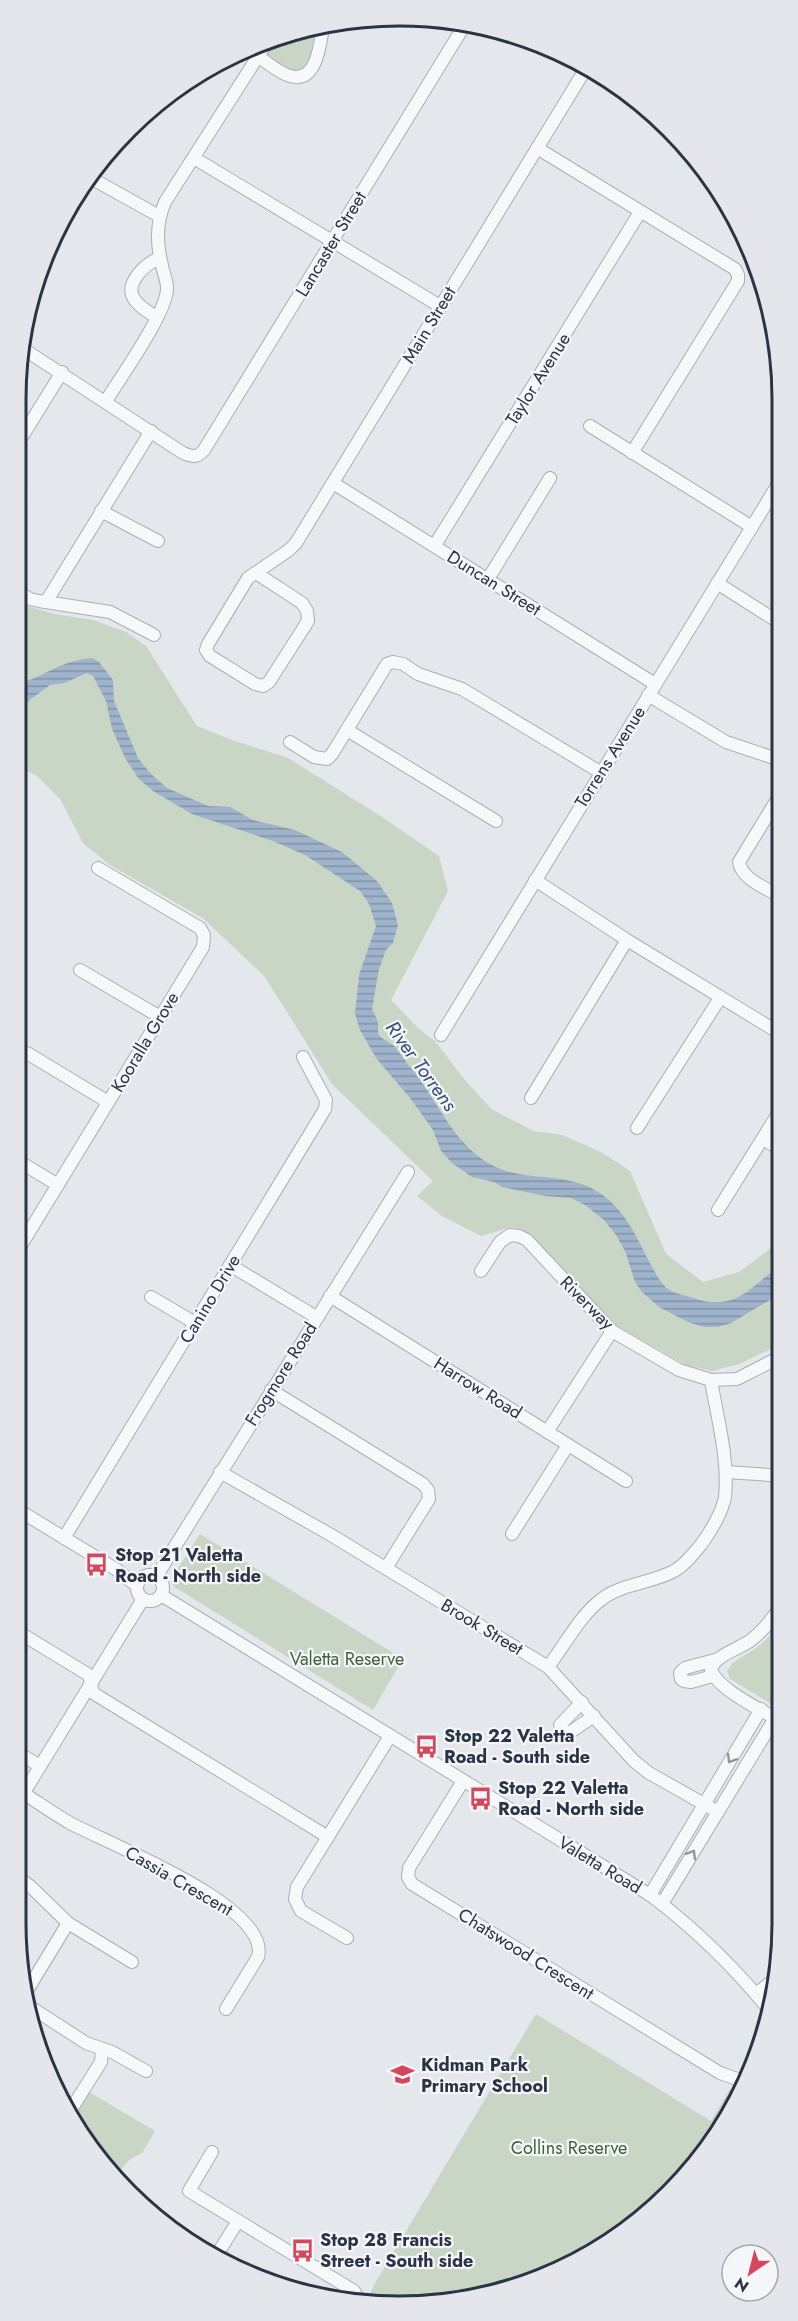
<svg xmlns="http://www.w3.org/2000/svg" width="798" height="2321" font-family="Jost,sans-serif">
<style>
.park{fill:#c9d6c5}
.water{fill:url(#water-rules)}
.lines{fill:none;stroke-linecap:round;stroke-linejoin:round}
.minor-casing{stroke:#a9aeb7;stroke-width:14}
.minor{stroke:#f7f8fa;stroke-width:12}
.oneway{stroke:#9196a0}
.labels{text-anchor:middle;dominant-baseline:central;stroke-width:4.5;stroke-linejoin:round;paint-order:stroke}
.street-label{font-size:18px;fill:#2b3445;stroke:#f4f6f9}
.poi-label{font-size:18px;font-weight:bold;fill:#2b3445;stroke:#f4f6f9;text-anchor:start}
.park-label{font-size:18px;fill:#3f6138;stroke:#f4f6f9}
.water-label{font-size:20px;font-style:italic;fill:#34527a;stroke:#f4f6f9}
.rim{fill:none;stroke:#2b3445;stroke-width:3}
</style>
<defs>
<pattern id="water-rules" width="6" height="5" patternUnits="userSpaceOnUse" patternTransform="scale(1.5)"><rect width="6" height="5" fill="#9fb4cc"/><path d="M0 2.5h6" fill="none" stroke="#8293a7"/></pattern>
</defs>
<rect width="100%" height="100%" fill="#e4e7ec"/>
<!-- park -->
<g class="park">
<path d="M315,30C308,74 307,84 265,56L275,44Z"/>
<path d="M15,599L24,605L54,614L93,620L126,632L146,646L197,726L232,740L288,758L379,815L439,856L448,891L391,1000L419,1029L435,1041L464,1079L491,1109L534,1131L562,1135L601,1152L630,1171L666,1254L703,1282L739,1272L775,1245L782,1243V1344L739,1364L712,1371L686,1365L614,1324L526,1232L512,1227L481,1236L442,1216L417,1196L433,1181L332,1084L265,977L204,919L110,865L83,843L60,799L37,776L15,765Z"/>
<path d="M200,1534L403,1659L373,1710L173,1586V1576Z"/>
<path d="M782,1620L783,1711L730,1679L727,1671C733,1659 746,1656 756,1648C767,1640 775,1631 782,1620Z"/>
<path d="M536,2014L711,2121L730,2089L738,2091L718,2136L613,2241L498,2293L382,2301L370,2293L375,2283Z"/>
<path d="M89,2092L155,2131L142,2153L129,2160L114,2178L111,2175L74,2117Z"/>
</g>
<!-- water -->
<path class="water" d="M92,658L99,662L113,680L114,701L138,758L150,773L167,788L208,806L230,807L253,820L295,830L342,852L377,881L392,903L398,925L393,943L386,950L379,969L372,1009L378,1022V1034C383,1040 387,1041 393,1045C400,1052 406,1063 413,1070C440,1105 458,1154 503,1170C532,1180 565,1174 593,1189C623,1205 635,1234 650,1263C655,1272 660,1283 668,1289C675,1294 685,1295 693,1298C707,1303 720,1304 734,1299C751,1292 765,1275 782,1265V1293L731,1323L718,1327H704L688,1322L659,1307L642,1292L635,1282L625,1251L616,1235L604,1220L585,1205L571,1198L545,1196L502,1187L494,1182L472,1177L452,1163L441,1151L433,1130L410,1098L376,1058L360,1030L355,1014L359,975L376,926L369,904L360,891L305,855L273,841L192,814L153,791L139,779L125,758L112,729L106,701L93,676L87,673L64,683L50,685L15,711V685C45,677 58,661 92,658Z"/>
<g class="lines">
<defs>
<g id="minor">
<path d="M257,56C267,62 279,73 290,76C317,84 320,44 323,27"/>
<path d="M575,60L587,68"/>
<path d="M537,148L735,269L738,275V281L632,453"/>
<path d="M194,158L440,306"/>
<path d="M89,177L159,216"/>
<path d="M157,318C149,312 139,307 134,299C124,283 146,263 160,258"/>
<path d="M22,348L183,453C193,457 197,458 204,450L464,26"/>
<path d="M106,401C120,378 168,311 167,288C167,280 163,272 162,265C156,243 156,223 165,202L264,47"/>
<path d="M590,426L752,527"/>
<path d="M15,448L62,372"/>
<path d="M333,483L655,684"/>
<path d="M101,511L158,541"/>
<path d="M435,545L640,212"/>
<path d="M256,573L302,603L307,611L308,621L269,682L263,686L255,684L210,656L206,650L208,644L248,578L289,550L296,543L588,65"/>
<path d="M488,579L550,478"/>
<path d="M717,583L780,623"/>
<path d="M15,590L30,599L39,601L110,612L154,635"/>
<path d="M46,602L151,431"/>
<path d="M648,695L726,742L774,758L781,762"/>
<path d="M347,730L496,821"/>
<path d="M290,742L314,757L327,759L332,754L387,664L393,662L403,664L418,674L462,689L600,772"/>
<path d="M781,793L739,862C741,879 768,889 781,897"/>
<path d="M535,880L627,940L781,1034"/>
<path d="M80,970L160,1017"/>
<path d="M441,1035L780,481"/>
<path d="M27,1053L108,1102"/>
<path d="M531,1098L627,940"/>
<path d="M637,1128L720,998"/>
<path d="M763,1139L781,1150"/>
<path d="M15,1159L58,1185"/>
<path d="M718,1210L781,1109"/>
<path d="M15,1255L203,947L204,935L200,928L98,868"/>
<path d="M230,1265L316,1317"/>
<path d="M481,1271L500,1242L510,1235L519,1236L527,1240L612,1331L679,1370L711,1380L737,1379L782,1356"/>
<path d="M330,1296L626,1481"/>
<path d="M151,1297L195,1323"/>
<path d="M271,1390L423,1484L428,1490L429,1499L386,1568"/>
<path d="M547,1432L612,1331"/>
<path d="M220,1472L331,1535L548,1667L634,1761L649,1773L718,1812"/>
<path d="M726,1472L770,1475L782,1478"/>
<path d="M15,1508L117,1570L137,1586"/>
<path d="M512,1534L568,1445"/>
<path d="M64,1538L325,1109L326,1100L303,1057"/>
<circle cx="150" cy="1588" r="13"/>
<path d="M156,1577L408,1172"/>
<path d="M161,1595L650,1895C697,1930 734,1967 771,2012"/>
<path d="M782,1604C774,1617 764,1630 751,1640C740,1649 714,1655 711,1670C718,1690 764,1711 783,1723"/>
<path d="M15,1630L89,1675L93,1693L328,1837"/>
<path d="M548,1667C565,1645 580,1615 602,1599C621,1584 652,1583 674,1571C686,1564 695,1552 703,1542C712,1529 722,1513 725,1497C729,1459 717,1417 711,1380"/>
<path d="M713,1676L691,1682L684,1681L681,1679L680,1673L685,1668L715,1660"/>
<path d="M582,1702L560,1725C561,1730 564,1732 569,1733L594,1716"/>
<path d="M15,1751L40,1766"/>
<path d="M463,1781L409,1868L408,1877L412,1884L720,2073L743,2081"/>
<path d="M23,1793C39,1803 54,1814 70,1823C106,1843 272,1906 258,1957L226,2009"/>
<path d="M15,1807L143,1599"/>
<path d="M15,1875L30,1886L68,1923L132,1962"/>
<path d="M650,1895L761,1709"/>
<path d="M662,1904L775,1718"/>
<path d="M347,1938L301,1911L295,1899L297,1887L390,1736"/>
<path d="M28,1989L68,1923"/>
<path d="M756,1994L776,1978"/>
<path d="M32,2008L86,2043L112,2052L146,2071"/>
<path d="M70,2111L101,2062L102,2049"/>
<path d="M212,2152L189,2191L354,2291L356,2295L352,2303"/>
<path d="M216,2256L238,2221"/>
</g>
</defs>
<!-- minor casing -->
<use href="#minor" class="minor-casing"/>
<!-- minor -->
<use href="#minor" class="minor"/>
</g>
<!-- one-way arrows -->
<defs><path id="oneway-chevron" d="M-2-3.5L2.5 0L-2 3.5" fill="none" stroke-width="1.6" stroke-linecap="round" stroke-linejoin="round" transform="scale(1.5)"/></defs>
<g class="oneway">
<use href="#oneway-chevron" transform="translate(731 1759) rotate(121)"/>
<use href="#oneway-chevron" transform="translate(692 1854) rotate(-59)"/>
</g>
<!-- icons -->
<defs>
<symbol id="bus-bare" viewBox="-9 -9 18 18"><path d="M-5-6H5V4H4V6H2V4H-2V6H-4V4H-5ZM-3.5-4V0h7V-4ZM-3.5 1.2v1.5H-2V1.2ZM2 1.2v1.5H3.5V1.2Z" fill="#d1495b" stroke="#f4f6f9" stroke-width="2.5" paint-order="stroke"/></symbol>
<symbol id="school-bare" viewBox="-9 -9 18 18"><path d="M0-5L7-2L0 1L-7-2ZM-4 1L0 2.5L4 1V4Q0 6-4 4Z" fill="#d1495b" stroke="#f4f6f9" stroke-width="2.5" paint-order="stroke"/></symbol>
</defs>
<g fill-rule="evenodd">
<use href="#bus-bare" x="80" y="1548" width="33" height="33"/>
<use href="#bus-bare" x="410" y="1730" width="33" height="33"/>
<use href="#bus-bare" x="464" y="1782" width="33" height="33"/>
<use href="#school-bare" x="386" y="2058" width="33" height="33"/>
<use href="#bus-bare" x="286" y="2234" width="33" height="33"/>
</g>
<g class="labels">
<!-- street labels -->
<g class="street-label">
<text transform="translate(331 244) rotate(-59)">Lancaster Street</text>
<text transform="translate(429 325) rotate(-59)">Main Street</text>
<text transform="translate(538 379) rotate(-58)">Taylor Avenue</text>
<text transform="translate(494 583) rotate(32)">Duncan Street</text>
<text transform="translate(610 757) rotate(-58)">Torrens Avenue</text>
<text transform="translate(145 1042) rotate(-59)">Kooralla Grove</text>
<text transform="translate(210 1299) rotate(-59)">Canino Drive</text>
<text transform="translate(587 1303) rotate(45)">Riverway</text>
<text transform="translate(281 1374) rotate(-58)">Frogmore Road</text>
<text transform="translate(478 1388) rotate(32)">Harrow Road</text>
<text transform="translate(482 1627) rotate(31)">Brook Street</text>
<text transform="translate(600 1865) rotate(31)">Valetta Road</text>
<text transform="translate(179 1881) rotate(30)">Cassia Crescent</text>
<text transform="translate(526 1954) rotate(32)">Chatswood Crescent</text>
</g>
<!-- poi labels -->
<g class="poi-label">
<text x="115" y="1555">Stop 21 Valetta<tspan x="115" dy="21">Road - North side</tspan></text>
<text x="444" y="1736">Stop 22 Valetta<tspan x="444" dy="21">Road - South side</tspan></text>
<text x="498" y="1788">Stop 22 Valetta<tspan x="498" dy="21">Road - North side</tspan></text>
<text x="421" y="2065">Kidman Park<tspan x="421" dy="21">Primary School</tspan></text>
<text x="320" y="2240">Stop 28 Francis<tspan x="320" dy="21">Street - South side</tspan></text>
</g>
<!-- park labels -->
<g class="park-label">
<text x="347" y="1659">Valetta Reserve</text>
<text x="569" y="2148">Collins Reserve</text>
</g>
<!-- water labels -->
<g class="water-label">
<text transform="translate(421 1066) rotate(54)">River Torrens</text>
</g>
</g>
<!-- crop -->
<path d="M0 0H798V2321H0ZM399 26H399A373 373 0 0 1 772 399V1923A373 373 0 0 1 399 2296H399A373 373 0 0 1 26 1923V399A373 373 0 0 1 399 26Z" fill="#e4e6eb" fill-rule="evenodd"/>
<path class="rim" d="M399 26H399A373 373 0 0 1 772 399V1923A373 373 0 0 1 399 2296H399A373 373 0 0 1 26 1923V399A373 373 0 0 1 399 26Z"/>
<!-- north arrow -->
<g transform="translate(750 2273) rotate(215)"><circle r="28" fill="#f4f6f9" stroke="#a4a8b1" stroke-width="1.5"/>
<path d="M0-4.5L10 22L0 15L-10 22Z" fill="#d1495b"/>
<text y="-9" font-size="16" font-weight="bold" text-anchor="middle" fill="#2b3445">N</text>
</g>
</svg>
